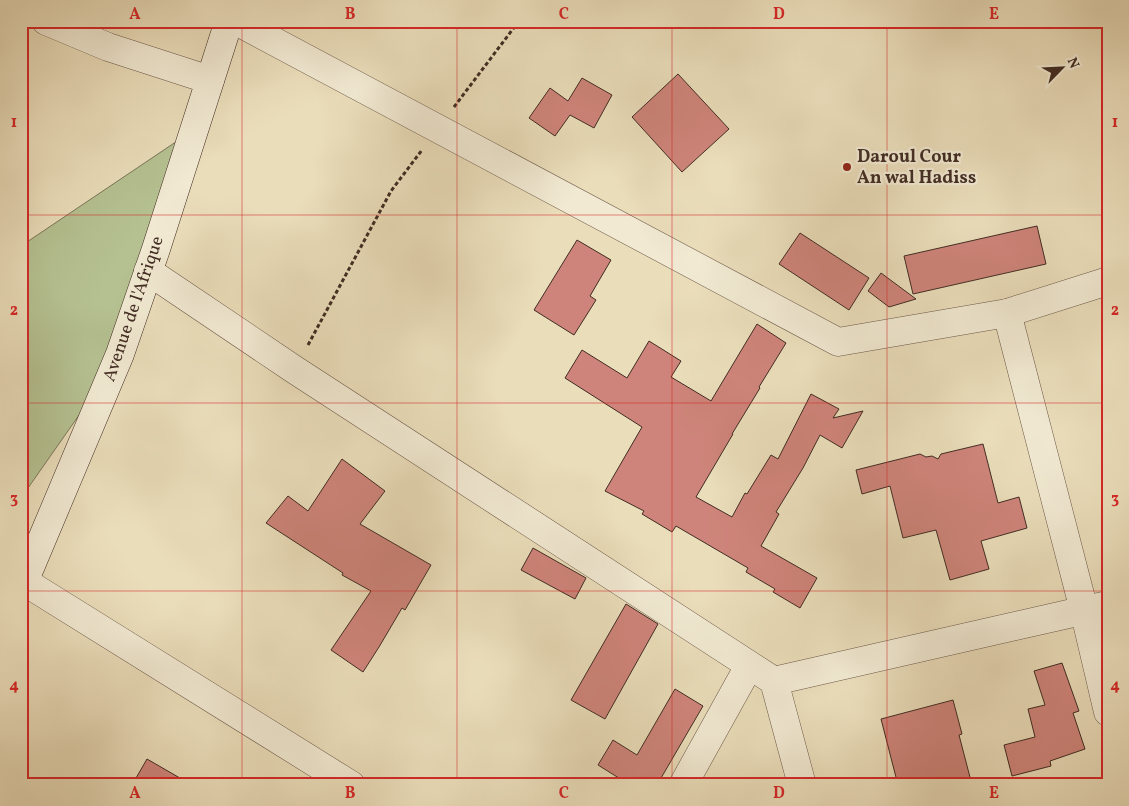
<svg xmlns="http://www.w3.org/2000/svg" width="1129" height="806" font-family="Vollkorn,serif">
<style>
.green{fill:#b5c191;stroke:#7b765a}
.building{fill:#ce847a;stroke:#412c23}
.lines{fill:none;stroke-linecap:round;stroke-linejoin:round}
.minor-casing{stroke:#6b5849;stroke-width:29}
.secondary-casing{stroke:#412c23;stroke-width:29}
.path{stroke:#412c23;stroke-width:3;stroke-dasharray:4 2.5;stroke-linecap:butt}
.minor{stroke:#f1e9d2;stroke-width:28}
.secondary{stroke:#f1e9d2;stroke-width:28}
.grid{fill:none;stroke:#d62828;stroke-width:1;stroke-opacity:0.55}
.poi-dot{fill:#8f2418;stroke:#f1e9d2;stroke-width:2}
.labels{text-anchor:middle;dominant-baseline:central;stroke-width:4.5;stroke-linejoin:round;paint-order:stroke}
.poi-label{font-size:18px;font-weight:bold;fill:#412c23;stroke:#f1e9d2;text-anchor:start}
.street-label{font-size:18px;fill:#412c23;stroke:#f1e9d2}
.neatline{fill:none;stroke:#d62828;stroke-width:2}
.grid-label{font-size:16px;text-anchor:middle;font-weight:bold;fill:#d62828}
</style>
<rect width="100%" height="100%" fill="#eaddba"/>
<filter id="stains"><feTurbulence type="fractalNoise" baseFrequency=".004" numOctaves="4"/><feColorMatrix values="0 0 0 0 .2 0 0 0 0 .09 0 0 0 0 .02 0 0 0 .5 -.17"/></filter>
<radialGradient id="worn" r=".72"><stop offset=".6" stop-color="#630" stop-opacity="0"/><stop offset="1" stop-color="#630" stop-opacity=".3"/></radialGradient>
<!-- green -->
<path class="green" d="M204,123L84,408L21,498V246Z"/>
<!-- building -->
<g class="building">
<path d="M678,74L729,129L682,172L632,117Z"/>
<path d="M582,78L612,95L594,128L570,115L555,136L529,118L550,88L568,101Z"/>
<path d="M1037,226L1046,264L913,294L904,256Z"/>
<path d="M800,233L869,278L849,310L779,264Z"/>
<path d="M577,240L611,260L590,296L596,300L574,335L534,310Z"/>
<path d="M881,273L916,299L889,307L868,291Z"/>
<path d="M757,324L786,343L759,387L760,388L732,434H733L696,497L732,517L745,493L747,494L771,455L778,459L811,394L839,409L833,418L863,411L842,448L820,435L803,468L776,512L779,514L761,546L817,578L800,608L773,592L775,589L746,572L748,568L676,526L672,532L642,514L644,511L605,491L642,427L565,378L582,350L627,378L649,341L681,361L671,377L711,401Z"/>
<path d="M983,444L998,503L1019,497L1027,528L981,541L989,569L950,580L936,530L903,538L890,486L862,494L856,470L920,454L926,457L932,456L938,459L941,454Z"/>
<path d="M342,459L385,491L360,524L431,565L405,610L402,608L379,647L363,672L331,650L371,591L342,575L343,573L266,523L288,496L308,511Z"/>
<path d="M533,548L586,578L575,599L521,570Z"/>
<path d="M626,604L658,624L605,719L571,700Z"/>
<path d="M1062,663L1079,711L1073,713L1085,749L1050,761L1051,766L1012,776L1004,745L1035,737L1028,709L1045,705L1034,671Z"/>
<path d="M675,689L703,706L657,785H630L598,765L613,740L637,755Z"/>
<path d="M953,700L962,734L959,735L972,785H898L881,719Z"/>
<path d="M147,759L192,785H132Z"/>
</g>
<g class="lines">
<defs>
<g id="minor">
<path d="M46,21L108,47L210,80"/>
<path d="M236,21L838,342L1007,313L1108,281"/>
<path d="M148,271L295,370L774,681L802,785"/>
<path d="M1007,313L1084,610L1108,712"/>
<path d="M25,582L351,785"/>
<path d="M774,681L1108,605"/>
<path d="M683,785L749,666"/>
</g>
<path id="secondary" d="M21,589L120,354L156,249L229,21"/>
</defs>
<!-- minor casing -->
<use href="#minor" class="minor-casing"/>
<!-- secondary casing -->
<use href="#secondary" class="secondary-casing"/>
<!-- path -->
<g class="path">
<path d="M454,107L519,21"/>
<path d="M308,345L391,191L422,150"/>
</g>
<!-- minor -->
<use href="#minor" class="minor"/>
<!-- secondary -->
<use href="#secondary" class="secondary"/>
</g>
<!-- grid -->
<path class="grid" d="M242,21V785M457,21V785M672,21V785M887,21V785M21,215H1108M21,403H1108M21,591H1108"/>
<!-- markers -->
<circle class="poi-dot" cx="847" cy="167" r="5"/>
<g class="labels">
<!-- poi labels -->
<g class="poi-label">
<text x="857" y="157">Daroul Cour<tspan x="857" dy="21">An wal Hadiss</tspan></text>
</g>
<!-- street labels -->
<g class="street-label">
<text transform="translate(134 309) rotate(-71)">Avenue de l'Afrique</text>
</g>
</g>
<!-- margin -->
<rect width="1129" height="806" fill="none" stroke="#eaddba" stroke-width="55"/>
<!-- north arrow -->
<g transform="translate(1062 68) rotate(66)" stroke="#f1e9d2" stroke-width="4" paint-order="stroke">
<path d="M0-4L9 19L0 12L-9 19Z" fill="#412c23"/>
<text y="-8" font-size="14" font-weight="bold" text-anchor="middle" fill="#412c23">N</text>
</g>
<rect x="28" y="28" width="1074" height="750" class="neatline"/>
<g class="grid-label">
<text x="135" y="19">A</text>
<text x="350" y="19">B</text>
<text x="564" y="19">C</text>
<text x="779" y="19">D</text>
<text x="994" y="19">E</text>
<text x="14" y="127">1</text>
<text x="1115" y="127">1</text>
<text x="14" y="315">2</text>
<text x="1115" y="315">2</text>
<text x="14" y="503">3</text>
<text x="1115" y="503">3</text>
<text x="14" y="690">4</text>
<text x="1115" y="690">4</text>
<text x="135" y="798">A</text>
<text x="350" y="798">B</text>
<text x="564" y="798">C</text>
<text x="779" y="798">D</text>
<text x="994" y="798">E</text>
</g>
<rect width="100%" height="100%" filter="url(#stains)"/>
<rect width="100%" height="100%" fill="url(#worn)"/>
</svg>
